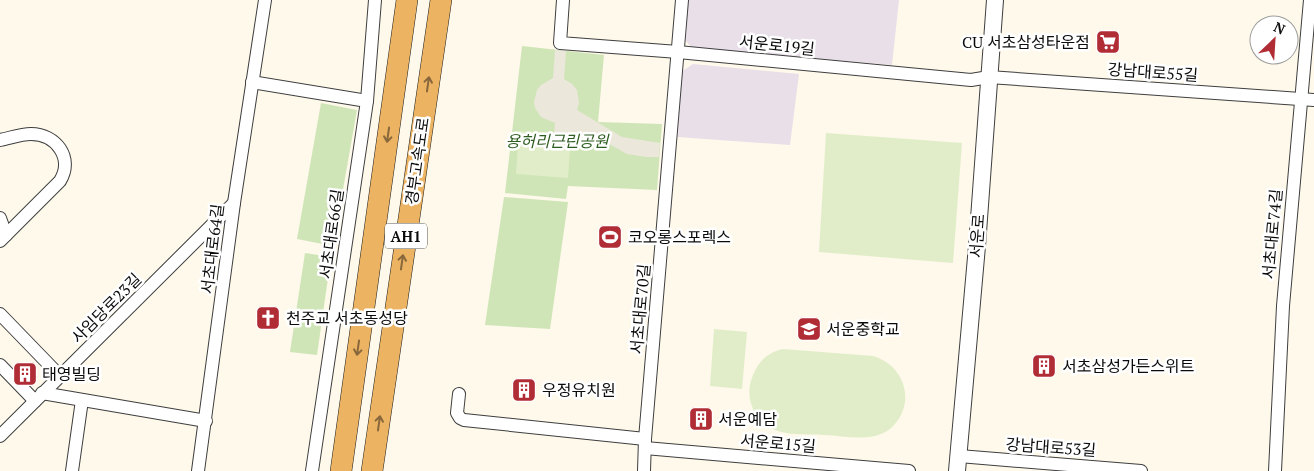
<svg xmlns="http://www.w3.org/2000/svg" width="1314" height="471" font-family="'PT Serif','Noto Sans KR',serif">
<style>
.industrial{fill:#e8dfe9}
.green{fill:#cfe5b7}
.pitch{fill:#e1edc8}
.plaza{fill:#ece7db}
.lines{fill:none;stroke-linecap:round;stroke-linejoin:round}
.minor-casing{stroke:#3e3e3e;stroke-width:14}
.tertiary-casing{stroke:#3e3e3e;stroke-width:18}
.trunk-casing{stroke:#1c1c1c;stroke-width:22}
.minor{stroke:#fff;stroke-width:12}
.tertiary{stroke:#fff;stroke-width:16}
.trunk{stroke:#ecb362;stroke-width:21}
.oneway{stroke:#87673b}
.labels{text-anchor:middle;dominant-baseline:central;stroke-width:5;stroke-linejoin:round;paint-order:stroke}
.shield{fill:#fff;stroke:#545454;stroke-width:1}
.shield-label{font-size:15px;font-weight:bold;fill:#0b0b0b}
.poi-label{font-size:16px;fill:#0b0b0b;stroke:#fff;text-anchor:start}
.street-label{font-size:16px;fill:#0b0b0b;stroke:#fff}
.park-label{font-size:16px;font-style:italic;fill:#2e5d21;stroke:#fff}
</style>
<rect width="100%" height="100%" fill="#fef9ea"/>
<!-- industrial -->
<g class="industrial">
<path d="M688,0H899L892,65L692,48L686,41Z"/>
<path d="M693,64L799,74L790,145L678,137L681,72Z"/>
</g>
<!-- green -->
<g class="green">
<path d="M522,46L604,55L598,122L662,124L657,190L568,186L566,199L505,193Z"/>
<path d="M321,103L357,110L333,246L297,239Z"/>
<path d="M504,197L568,202L550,329L485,325Z"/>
<path d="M305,253L331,257L317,355L290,352Z"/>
</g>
<!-- pitch -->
<g class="pitch">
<path d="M519,131L571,135L568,178L516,174Z"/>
<path d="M826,133L962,143L953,263L819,252Z"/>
<path d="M714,329L747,332L742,389L710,386Z"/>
<path d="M783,349L873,356C904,365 916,401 894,425C877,444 847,436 825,435C798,434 768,438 754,411C748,399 748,387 753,375C759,360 769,352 783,349Z"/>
</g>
<!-- plaza -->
<path class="plaza" d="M555,50L566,51L564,79L572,84L577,90L579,103L577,110L622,137L660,143L659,157H646L627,154L604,141L585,133H577L574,136L554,134L555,123L541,117L535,108L534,102L537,90L541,85L553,78Z"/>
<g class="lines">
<defs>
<g id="minor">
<path d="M563,0L560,43L678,52L971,80L989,77L1314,100"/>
<path d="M252,82L367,101"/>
<path d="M0,140C10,138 21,134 31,134C56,134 74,158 60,181L0,241"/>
<path d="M0,218L6,235"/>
<path d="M0,314L60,376"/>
<path d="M0,365L35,401"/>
<path d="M42,393L206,421"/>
<path d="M459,394L457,413L460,418L464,420L645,439"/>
<path d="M0,436L234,203"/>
<path d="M645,448L909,471"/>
<path d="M959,456L1141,471"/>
<path d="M72,471L82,400"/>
<path d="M198,471L234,203L265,0"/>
<path d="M312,471L367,101L375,0"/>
<path d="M644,471L645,439L682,0"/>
<path d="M1275,471L1283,306L1310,0"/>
</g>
<path id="tertiary" d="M957,471L977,246L995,0"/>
<g id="trunk">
<path d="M341,471L407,0"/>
<path d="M372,471L441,0"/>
</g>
</defs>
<!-- minor casing -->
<use href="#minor" class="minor-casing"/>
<!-- tertiary casing -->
<use href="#tertiary" class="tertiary-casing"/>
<!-- trunk casing -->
<use href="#trunk" class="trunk-casing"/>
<!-- minor -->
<use href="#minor" class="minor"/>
<!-- tertiary -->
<use href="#tertiary" class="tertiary"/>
<!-- trunk -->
<use href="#trunk" class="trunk"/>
</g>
<!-- one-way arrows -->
<defs><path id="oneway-shaft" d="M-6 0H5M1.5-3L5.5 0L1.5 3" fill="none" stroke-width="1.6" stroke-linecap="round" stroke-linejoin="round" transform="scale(1.25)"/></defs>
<g class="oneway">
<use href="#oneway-shaft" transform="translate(428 84) rotate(-82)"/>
<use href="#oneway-shaft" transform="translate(388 135) rotate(98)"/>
<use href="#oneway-shaft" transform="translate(402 262) rotate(-82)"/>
<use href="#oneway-shaft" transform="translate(358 348) rotate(98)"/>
<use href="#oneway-shaft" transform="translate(379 423) rotate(-82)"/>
</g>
<!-- icons -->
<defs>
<symbol id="supermarket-square" viewBox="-11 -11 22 22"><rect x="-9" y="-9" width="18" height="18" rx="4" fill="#b02d36" stroke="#fff"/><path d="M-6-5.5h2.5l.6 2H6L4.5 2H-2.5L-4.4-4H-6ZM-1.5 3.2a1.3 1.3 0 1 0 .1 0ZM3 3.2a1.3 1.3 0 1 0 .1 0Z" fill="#fff"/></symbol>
<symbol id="stadium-square" viewBox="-11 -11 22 22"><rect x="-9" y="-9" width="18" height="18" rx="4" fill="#b02d36" stroke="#fff"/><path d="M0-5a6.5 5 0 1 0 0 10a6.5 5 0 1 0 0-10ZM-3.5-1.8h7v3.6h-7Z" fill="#fff"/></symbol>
<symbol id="church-square" viewBox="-11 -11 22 22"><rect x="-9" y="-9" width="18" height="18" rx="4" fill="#b02d36" stroke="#fff"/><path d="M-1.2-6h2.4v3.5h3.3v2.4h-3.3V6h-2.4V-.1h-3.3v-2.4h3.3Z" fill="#fff"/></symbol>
<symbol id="school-square" viewBox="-11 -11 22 22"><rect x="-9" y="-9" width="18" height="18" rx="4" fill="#b02d36" stroke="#fff"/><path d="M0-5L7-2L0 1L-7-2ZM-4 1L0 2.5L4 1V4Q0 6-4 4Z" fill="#fff"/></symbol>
<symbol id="building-square" viewBox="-11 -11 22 22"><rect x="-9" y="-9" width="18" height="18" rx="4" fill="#b02d36" stroke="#fff"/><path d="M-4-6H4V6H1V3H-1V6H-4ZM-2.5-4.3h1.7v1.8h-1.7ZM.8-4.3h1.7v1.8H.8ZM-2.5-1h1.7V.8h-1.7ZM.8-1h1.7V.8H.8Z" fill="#fff"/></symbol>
</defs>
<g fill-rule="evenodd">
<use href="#supermarket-square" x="1094" y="28" width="28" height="28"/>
<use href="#stadium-square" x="596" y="223" width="28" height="28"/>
<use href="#church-square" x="254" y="304" width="28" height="28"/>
<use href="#school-square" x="795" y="315" width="28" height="28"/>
<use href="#building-square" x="1030" y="352" width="28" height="28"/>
<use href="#building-square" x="11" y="360" width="28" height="28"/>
<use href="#building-square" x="510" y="376" width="28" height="28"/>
<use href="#building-square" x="687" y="405" width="28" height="28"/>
</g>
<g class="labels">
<!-- shield labels -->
<rect class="shield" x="385" y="223.5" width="42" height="25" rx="4"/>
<g class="shield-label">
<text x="406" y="236">AH1</text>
</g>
<!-- poi labels -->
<g class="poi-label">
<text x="1090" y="42" text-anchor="end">CU 서초삼성타운점</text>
<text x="628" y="237">코오롱스포렉스</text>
<text x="286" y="318">천주교 서초동성당</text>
<text x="826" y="329">서운중학교</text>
<text x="1062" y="366">서초삼성가든스위트</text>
<text x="42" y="374">태영빌딩</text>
<text x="542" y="390">우정유치원</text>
<text x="718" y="419">서운예담</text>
</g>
<!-- street labels -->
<g class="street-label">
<text transform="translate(777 45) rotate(6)">서운로19길</text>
<text transform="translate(1153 72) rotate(4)">강남대로55길</text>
<text transform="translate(417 161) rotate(-82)">경부고속도로</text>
<text transform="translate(331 234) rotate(-82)">서초대로66길</text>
<text transform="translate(1272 234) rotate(-85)">서초대로74길</text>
<text transform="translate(977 236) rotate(-86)">서운로</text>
<text transform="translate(212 249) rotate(-83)">서초대로64길</text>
<text transform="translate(106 308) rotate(-45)">사임당로23길</text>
<text transform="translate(640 309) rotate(-85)">서초대로70길</text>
<text transform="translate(778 443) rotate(5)">서운로15길</text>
<text transform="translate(1051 447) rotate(4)">강남대로53길</text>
</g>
<!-- park labels -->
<g class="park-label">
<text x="557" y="141">용허리근린공원</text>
</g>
</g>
<!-- north arrow -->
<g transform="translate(1274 40) rotate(25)"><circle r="24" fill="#ffffff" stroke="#9d9d9d"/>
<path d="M0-4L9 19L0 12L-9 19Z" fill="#b02d36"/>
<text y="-8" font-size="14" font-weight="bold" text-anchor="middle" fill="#0b0b0b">N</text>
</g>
</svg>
